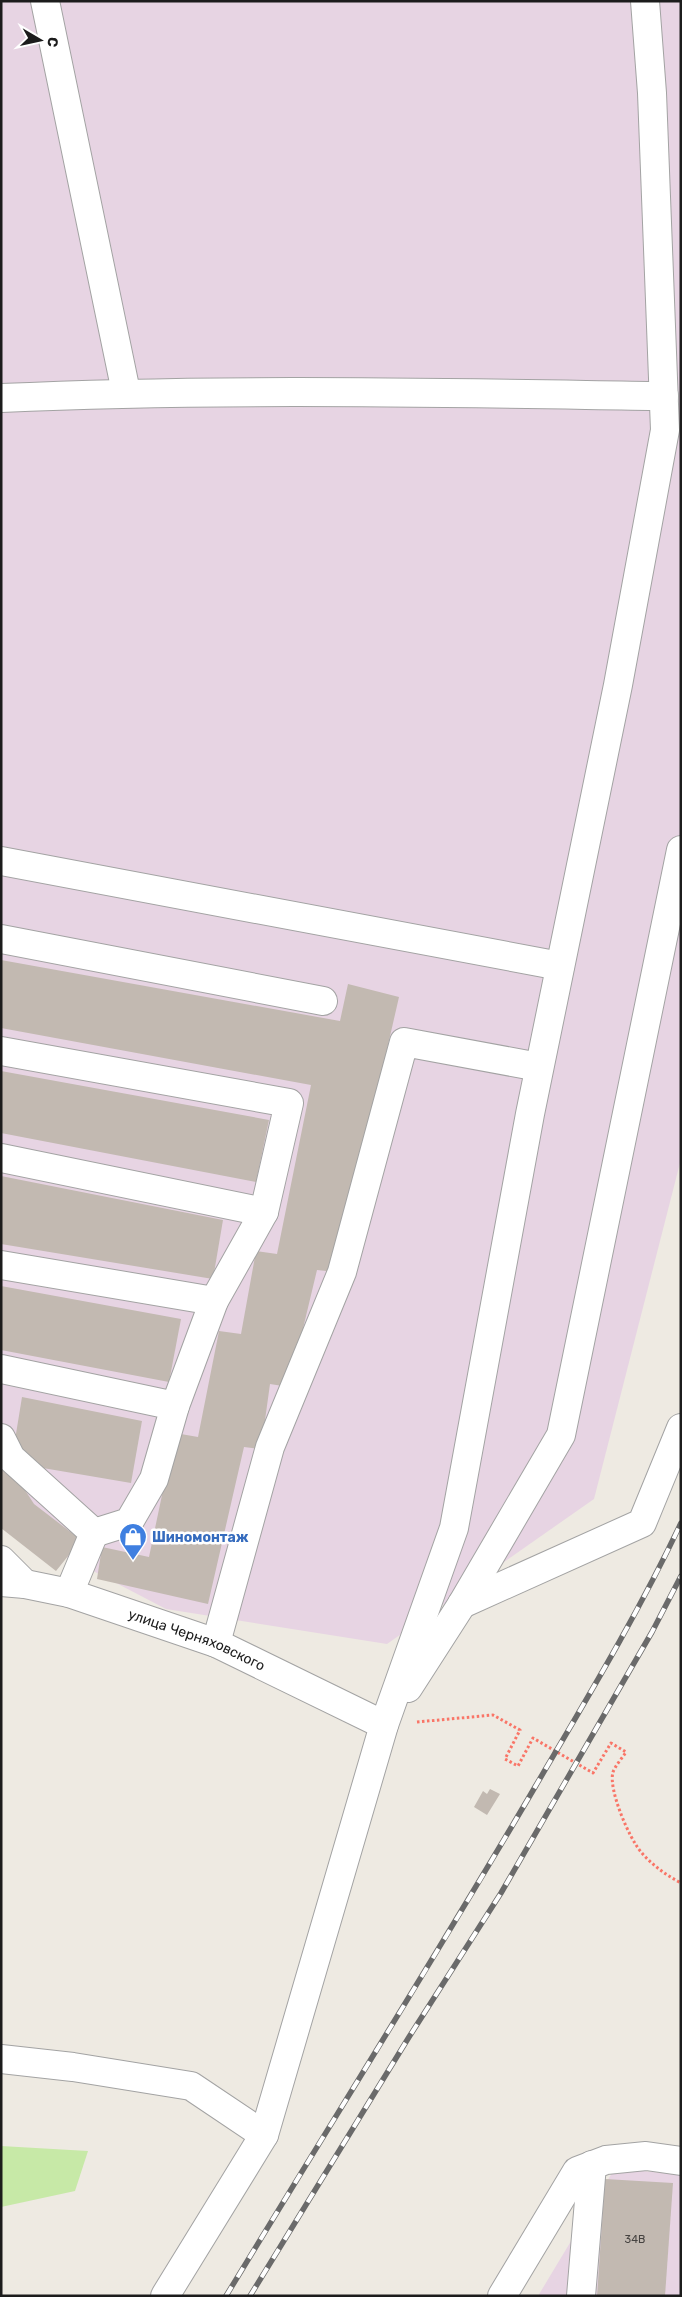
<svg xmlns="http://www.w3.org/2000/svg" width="682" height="2297" font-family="Rubik,sans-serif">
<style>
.industrial{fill:#e7d4e3}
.grass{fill:#c7e9a7}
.building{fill:#c2b9b1}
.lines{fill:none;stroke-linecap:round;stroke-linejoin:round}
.minor-casing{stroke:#a3a3a3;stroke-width:30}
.path{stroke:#f97567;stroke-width:3;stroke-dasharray:2.5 2.5;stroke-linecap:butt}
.minor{stroke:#fff;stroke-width:28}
.rail-casing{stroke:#6a6a6a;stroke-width:5.5}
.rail{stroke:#fff;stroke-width:4;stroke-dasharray:11;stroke-linecap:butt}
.labels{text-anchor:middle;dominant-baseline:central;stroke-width:5;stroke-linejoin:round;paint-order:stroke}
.number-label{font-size:11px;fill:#464341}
.shop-label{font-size:14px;font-weight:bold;fill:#366cbe;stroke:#fff;text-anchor:start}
.street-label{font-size:14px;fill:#1c1c1c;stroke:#fff}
</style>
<rect width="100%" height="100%" fill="#eeeae2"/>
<!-- industrial -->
<g class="industrial">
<path d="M1,1H681V1159L594,1499L387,1644L166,1609L1,1523Z"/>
<path d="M615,2168L681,2175V2296H538Z"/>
</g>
<!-- grass -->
<path class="grass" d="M1,2146L88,2151L75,2191L1,2207Z"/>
<!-- building -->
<g class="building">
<path d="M1,960L340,1021L348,984L399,997L336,1272L317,1270L289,1387L270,1384L261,1449L244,1447L208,1604L97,1579L102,1547L149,1557L175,1433L198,1437L219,1331L241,1334L256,1251L277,1254L311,1085L1,1028Z"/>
<path d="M1,1071L269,1120L256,1182L1,1133Z"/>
<path d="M1,1176L223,1220L213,1279L1,1244Z"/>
<path d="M1,1286L181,1319L169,1382L1,1350Z"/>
<path d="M22,1397L142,1421L131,1483L37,1467L15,1440Z"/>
<path d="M1,1453L34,1504L81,1540L56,1571L1,1528Z"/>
<path d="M490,1789L500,1794L487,1815L474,1807L483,1791L487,1794Z"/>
<path d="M605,2179L673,2183L665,2296H597Z"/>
</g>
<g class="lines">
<defs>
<g id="minor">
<path d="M45,1L126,392"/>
<path d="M1,398C222,388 443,393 664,396"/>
<path d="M1,861L560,966"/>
<path d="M1,939L323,1001"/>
<path d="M1,1051L289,1103L264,1212L214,1301L175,1406L154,1479L129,1522L94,1533"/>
<path d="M1,1158L264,1212"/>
<path d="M1,1265L214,1301"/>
<path d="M1,1369L175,1406"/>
<path d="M1,1438L11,1458L94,1533L69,1593"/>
<path d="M1,1560L25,1584"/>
<path id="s1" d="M1,1582L25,1584L69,1593L216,1643L384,1725"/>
<path d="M462,1604L642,1523L681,1428"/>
<path d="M216,1643L270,1447L342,1272L404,1042L539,1067"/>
<path d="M408,1688L462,1604L561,1435L681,850"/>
<path d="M1,2059L73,2067L191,2086L264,2135"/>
<path d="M165,2296L264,2135L384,1725L454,1528L530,1114L618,685L665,430L652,93L645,1"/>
<path d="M502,2296L577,2171L606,2160L646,2156L681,2161"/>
<path d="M581,2296L592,2165"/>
</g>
</defs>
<!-- minor casing -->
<use href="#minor" class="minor-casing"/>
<!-- path -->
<path class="path" d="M417,1722L493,1715L520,1730L505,1759L518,1766L533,1738L593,1773L611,1743L626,1752C622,1758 616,1765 613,1772C608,1789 629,1838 641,1852C652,1865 666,1875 681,1883"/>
<!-- minor -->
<use href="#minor" class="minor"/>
<defs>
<g id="rail">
<path d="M226,2296C329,2126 435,1958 535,1787C586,1700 638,1614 681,1523"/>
<path d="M250,2296L409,2037L501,1893L652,1632L681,1576"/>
</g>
</defs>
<!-- rail casing -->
<use href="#rail" class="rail-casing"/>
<!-- rail -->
<use href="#rail" class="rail"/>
</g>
<!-- icons -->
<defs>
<symbol id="shop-pin" viewBox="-11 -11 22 30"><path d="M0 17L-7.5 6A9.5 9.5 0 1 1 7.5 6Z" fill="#3f7fe0" stroke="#fff"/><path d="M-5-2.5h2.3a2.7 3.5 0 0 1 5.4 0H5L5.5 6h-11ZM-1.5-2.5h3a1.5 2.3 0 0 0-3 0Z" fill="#fff"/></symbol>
</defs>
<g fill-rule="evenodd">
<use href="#shop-pin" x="117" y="1521" width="32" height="43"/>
</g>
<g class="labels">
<!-- number labels -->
<g class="number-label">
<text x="635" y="2239">34В</text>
</g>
<!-- shop labels -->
<g class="shop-label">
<text x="152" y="1537">Шиномонтаж</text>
</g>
<!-- street labels -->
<g class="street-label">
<text stroke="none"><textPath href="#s1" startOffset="205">улица Черняховского</textPath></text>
</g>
</g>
<!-- border -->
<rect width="682" height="2297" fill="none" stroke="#1c1c1c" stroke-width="5"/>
<!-- north arrow -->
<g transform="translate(40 40) rotate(99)" stroke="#ffffff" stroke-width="4" paint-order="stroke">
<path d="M0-4L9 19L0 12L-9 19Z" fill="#1c1c1c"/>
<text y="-8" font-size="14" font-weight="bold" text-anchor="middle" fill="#1c1c1c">С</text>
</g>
</svg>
